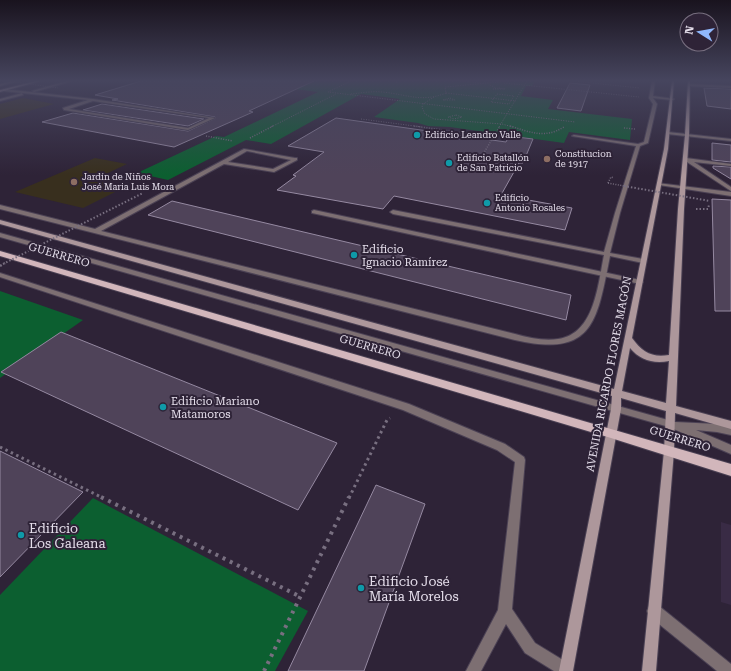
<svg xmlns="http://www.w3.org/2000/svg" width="731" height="671" font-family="'Roboto Serif',serif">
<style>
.built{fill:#392b45}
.education{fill:#382f1e}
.green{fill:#0c5f30}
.building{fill:#4f4359;stroke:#9589a1}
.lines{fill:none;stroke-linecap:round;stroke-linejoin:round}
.service-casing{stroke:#4b4154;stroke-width:2}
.minor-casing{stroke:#4b4154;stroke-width:2}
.tertiary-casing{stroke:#4b4154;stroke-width:2}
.secondary-casing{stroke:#4b4154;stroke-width:2}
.primary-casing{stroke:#4b4154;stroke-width:2}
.path-far4{stroke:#786f80;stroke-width:1;stroke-dasharray:1 1.5;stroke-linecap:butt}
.path-far3{stroke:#786f80;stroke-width:1.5;stroke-dasharray:1 1.5;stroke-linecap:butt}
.path-far2{stroke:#786f80;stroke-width:2;stroke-dasharray:1.5 2;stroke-linecap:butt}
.path-far1{stroke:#786f80;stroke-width:3;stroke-dasharray:2.5 3.5;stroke-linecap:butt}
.path{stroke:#786f80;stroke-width:4;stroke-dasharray:3 5;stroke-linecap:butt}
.service{fill:#7d6f72;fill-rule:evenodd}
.minor{fill:#7d6f72;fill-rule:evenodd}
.tertiary{fill:#7d6f72;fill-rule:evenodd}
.secondary{fill:#ad979b;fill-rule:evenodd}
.primary{fill:#d2b6bb;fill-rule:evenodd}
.path-bridge-far3{stroke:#786f80;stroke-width:1;stroke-dasharray:1 1.5;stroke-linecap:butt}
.path-bridge-far2{stroke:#786f80;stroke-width:1.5;stroke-dasharray:1 1.5;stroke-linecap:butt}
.path-bridge-far1{stroke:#786f80;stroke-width:2;stroke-dasharray:1.5 2;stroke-linecap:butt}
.path-bridge{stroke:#786f80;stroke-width:2.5;stroke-dasharray:2 3;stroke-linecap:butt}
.culture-dot{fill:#0f9aa8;stroke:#2e2337;stroke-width:1.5}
.education-dot{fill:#8d6e63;stroke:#2e2337;stroke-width:1.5}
.labels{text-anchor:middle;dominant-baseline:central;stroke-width:4;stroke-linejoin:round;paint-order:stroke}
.far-poi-label{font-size:9px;fill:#e5deeb;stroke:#2e2337;text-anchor:start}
.poi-label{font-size:11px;fill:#e5deeb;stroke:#2e2337;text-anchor:start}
.street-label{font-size:11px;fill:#e5deeb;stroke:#2e2337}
.near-poi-label{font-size:13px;fill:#e5deeb;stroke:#2e2337;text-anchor:start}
</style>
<rect width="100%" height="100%" fill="#2e2337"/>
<!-- built -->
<path class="built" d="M721,522L731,525V605L721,602Z"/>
<!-- education -->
<g class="education">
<path d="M23,98L54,104L0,119V104Z"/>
<path d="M95,158L127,164L95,179L127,186L83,208L15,192Z"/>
</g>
<!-- green -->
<g class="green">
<path d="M232,81H535L532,86H526L521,96L553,100L548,109L632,119L630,140L569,132L564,143L450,127L428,126L418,123L374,117L400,99L361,94L271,144L246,140L168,180L137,173L216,136L224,137L318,92Z"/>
<path d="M0,291L83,320L0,378Z"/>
<path d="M93,498L308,611L275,671H0V595Z"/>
</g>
<!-- building -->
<g class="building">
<path d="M141,81H314L249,111L253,112L174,147L42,122L73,113L188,131L216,118L215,117L112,100L118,99L95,95Z"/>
<path d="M570,83L590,85L581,111L557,108Z"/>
<path d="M704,88L731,89V109L707,106Z"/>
<path d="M102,104L204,119L188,126L83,110Z"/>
<path d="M336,118L506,142L509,136L533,139L523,163H519L501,195L572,208L565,230L394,196L383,209L277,190L296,176L293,175L324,152L288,146Z"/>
<path d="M712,143L731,145V162L712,160Z"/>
<path d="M713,166L731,167V179L713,168Z"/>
<path d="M712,199L731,200V311H715Z"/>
<path d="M172,201L571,295L566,320L148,215Z"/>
<path d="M61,332L337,443L298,510L1,372Z"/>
<path d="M0,451L83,492L0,577Z"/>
<path d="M376,485L425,504L364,671H288Z"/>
</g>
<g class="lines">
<defs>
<g id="service">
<path d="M67,81H72L34,92L32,91Z"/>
<path d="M652,81H655L653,96L674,99L672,100L653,98L657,104L648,143L640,146L620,213L610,253L643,259L646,261L643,263L610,256C597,321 594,358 515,340L0,209V205L95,229L244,149L295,158H297V160L274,172L224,164L101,231L515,334C529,338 544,341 558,339C595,334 598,284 604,255L393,214L390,212L393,210L604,252L615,213L636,146L572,136L574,135L638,144L644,142L653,104L649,98ZM247,151L291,160L273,169L228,162Z"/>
<path d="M688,84L731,86V88L689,86Z"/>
<path d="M4,89L93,99L215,118L188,130L64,110L63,108L88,100L3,91ZM93,101L209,118L188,128L69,109Z"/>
<path d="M22,93L23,95L0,101V99Z"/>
<path d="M0,233L675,422L717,424L731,427V435L717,432L696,430L731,445V454L669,427L0,237Z"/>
<path d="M0,273L409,404L505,444L524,457L525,460L512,609L535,643L571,665L573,671H554L525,653L506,624L481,671H466L498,610L515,462L497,450L403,410L0,277Z"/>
<path d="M654,604L659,606L731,664V671H717L649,616L647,611L649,606Z"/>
</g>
<g id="minor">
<path d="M668,132L731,139V141L667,134Z"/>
<path d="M686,158L731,164V166L694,162L731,187V191L684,160V159Z"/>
<path d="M657,183L731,192V196L659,185H657Z"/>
<path d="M314,210L640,280L643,282L640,284L312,213V211Z"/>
</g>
<path id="tertiary" d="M12,81H18L0,86V84Z"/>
<g id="secondary">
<path d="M36,81H41L0,92V90Z"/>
<path d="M672,81H674L668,149L632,338C642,352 652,358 669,355L678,209L685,135L688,81H690L689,135L684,209L676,406L731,421V429L675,413L674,451L656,671H642L664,451L666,411L621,398V409L573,671H559L611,409L612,396L0,224V220L614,389L664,149ZM630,348C640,360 653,364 669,361L666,403L622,391Z"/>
</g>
<path id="primary" d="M0,251L731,464V476L611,438L0,256Z"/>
</defs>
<!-- service casing -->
<use href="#service" class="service-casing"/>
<!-- minor casing -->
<use href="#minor" class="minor-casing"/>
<!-- tertiary casing -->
<use href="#tertiary" class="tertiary-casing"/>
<!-- secondary casing -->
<use href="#secondary" class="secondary-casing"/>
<!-- primary casing -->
<use href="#primary" class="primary-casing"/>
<!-- path-far4 -->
<g class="path-far4">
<path d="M351,81L328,92L575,122"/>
<path d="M394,81L398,83"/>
<path d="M460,81L481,83"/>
<path d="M573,81L640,88"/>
<path d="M504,83L639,97"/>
<path d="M490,85L496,88"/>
<path d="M499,88L505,89H493Z"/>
<path d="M446,93L516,101"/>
<path d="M351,94C361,93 372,91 382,92C406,94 421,103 446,93L445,87L509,81"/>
<path d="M497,94L514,96L509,104L491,102Z"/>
<path d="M434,97L423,104L422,107L425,114L434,119L502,124L513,127"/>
<path d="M450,98L455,100H443Z"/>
<path d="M456,115L462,117L454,119L448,117Z"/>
<path d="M361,119L422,127"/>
<path d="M271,127L336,94"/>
<path d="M499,127L527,81"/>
</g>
<!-- path-far3 -->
<g class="path-far3">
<path d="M414,126L493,137"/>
<path d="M510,126C530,132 544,139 564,127"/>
<path d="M624,128L635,129"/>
<path d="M206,136L233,141"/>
<path d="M250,138L273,126"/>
<path d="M482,156L500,126"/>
<path d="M608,183L611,177L614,178"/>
</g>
<!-- path-far2 -->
<path class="path-far2" d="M696,209H708L709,205"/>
<!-- path-far1 -->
<g class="path-far1">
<path d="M0,447L103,498"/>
<path d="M349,498L387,420L390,418"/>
</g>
<!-- path -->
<g class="path">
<path d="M101,497L301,597"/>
<path d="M264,671L349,497"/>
</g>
<!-- service -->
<use href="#service" class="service"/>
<!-- minor -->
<use href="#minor" class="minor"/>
<!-- tertiary -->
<use href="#tertiary" class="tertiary"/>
<!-- secondary -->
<use href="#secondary" class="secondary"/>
<!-- primary -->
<use href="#primary" class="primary"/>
<!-- path-bridge-far3 -->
<path class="path-bridge-far3" d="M8,81L58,88"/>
<!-- path-bridge-far2 -->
<path class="path-bridge-far2" d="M608,183L629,187"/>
<!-- path-bridge-far1 -->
<g class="path-bridge-far1">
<path d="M624,186L710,201"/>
<path d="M3,264L143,193"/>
</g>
<!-- path-bridge -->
<path class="path-bridge" d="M0,266L5,263"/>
</g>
<!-- sky -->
<linearGradient id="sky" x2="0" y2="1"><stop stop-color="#19131e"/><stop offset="0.46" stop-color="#46455e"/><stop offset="1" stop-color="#46455e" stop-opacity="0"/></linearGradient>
<rect width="731" height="175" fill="url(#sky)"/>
<!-- markers -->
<g class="culture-dot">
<circle cx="417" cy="135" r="4"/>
<circle cx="449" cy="163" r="4"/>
<circle cx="487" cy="203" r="4"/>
<circle cx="354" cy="255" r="4"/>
<circle cx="163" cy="407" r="4"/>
<circle cx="21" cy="535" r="4"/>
<circle cx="361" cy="588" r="4"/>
</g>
<g class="education-dot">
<circle cx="547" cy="159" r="4"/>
<circle cx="74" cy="182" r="4"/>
</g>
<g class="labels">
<!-- far-poi labels -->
<g class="far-poi-label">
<text x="425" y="135">Edificio Leandro Valle</text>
<text x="555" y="154">Constitucion<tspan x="555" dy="10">de 1917</tspan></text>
<text x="457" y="158">Edificio Batallón<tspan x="457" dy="10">de San Patricio</tspan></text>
<text x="82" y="177">Jardín de Niños<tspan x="82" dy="10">José Maria Luis Mora</tspan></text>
<text x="495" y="198">Edificio<tspan x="495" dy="10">Antonio Rosales</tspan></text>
</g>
<!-- poi labels -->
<g class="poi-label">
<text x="362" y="249">Edificio<tspan x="362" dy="13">Ignacio Ramírez</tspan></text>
<text x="171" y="401">Edificio Mariano<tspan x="171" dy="13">Matamoros</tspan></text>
</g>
<!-- street labels -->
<g class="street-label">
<text transform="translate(59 255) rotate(16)">GUERRERO</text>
<text transform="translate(370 347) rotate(16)">GUERRERO</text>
<text transform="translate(609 374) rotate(-79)">AVENIDA RICARDO FLORES MAGÓN</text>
<text transform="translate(680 439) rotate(17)">GUERRERO</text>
</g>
<!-- near-poi labels -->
<g class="near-poi-label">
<text x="29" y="528">Edificio<tspan x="29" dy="15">Los Galeana</tspan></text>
<text x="369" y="581">Edificio José<tspan x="369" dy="15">María Morelos</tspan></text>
</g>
</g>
<!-- north arrow -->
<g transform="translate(699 32) rotate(281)"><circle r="19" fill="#2e2337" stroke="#776e7f"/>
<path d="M0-3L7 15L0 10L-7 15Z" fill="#90b8fd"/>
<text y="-6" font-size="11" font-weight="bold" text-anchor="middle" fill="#e5deeb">N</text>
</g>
</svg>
